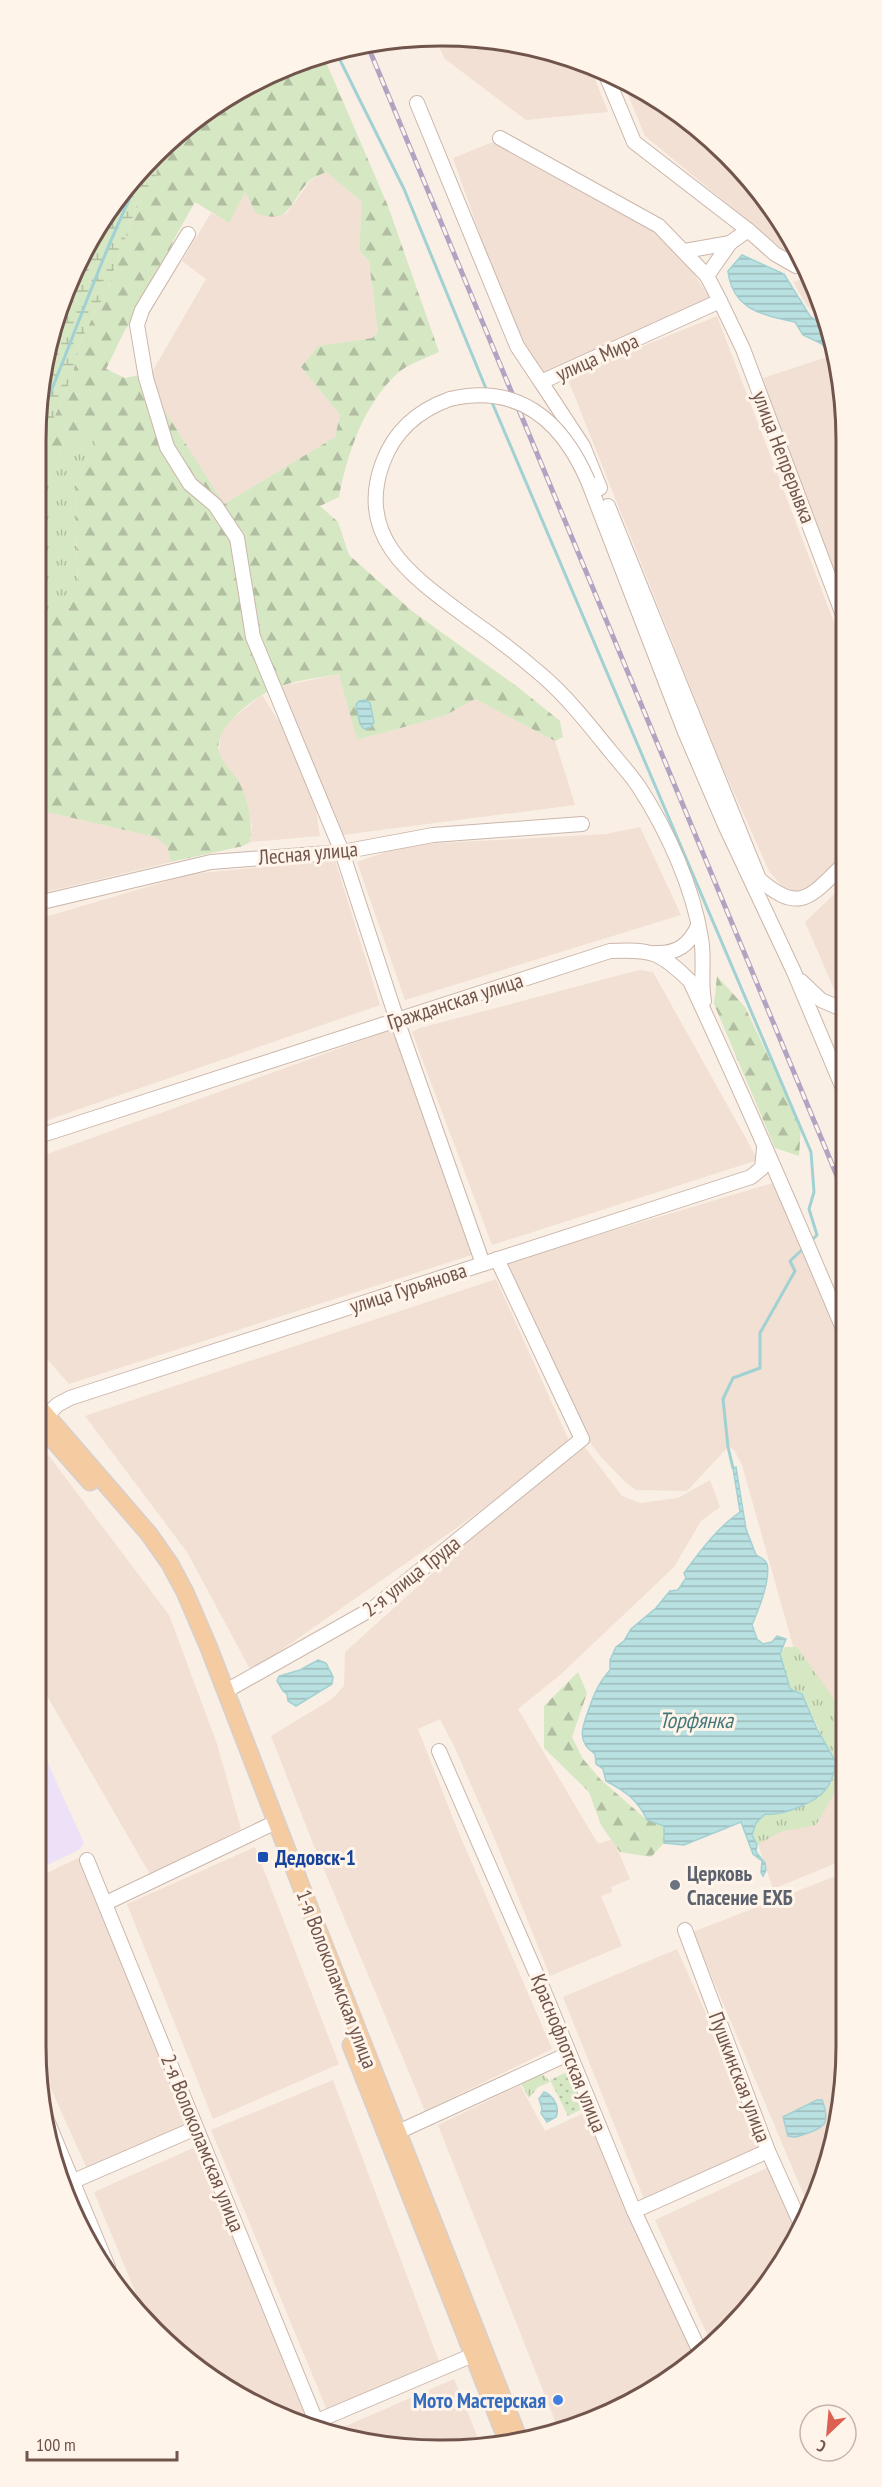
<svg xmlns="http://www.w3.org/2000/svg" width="882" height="2487" font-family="'PT Sans Narrow',sans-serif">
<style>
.residential{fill:#f1e0d3}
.education{fill:#ece1f7}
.grass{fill:url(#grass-tufts)}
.forest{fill:url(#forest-firs);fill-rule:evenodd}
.wetland{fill:url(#wetland-marsh)}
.park{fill:url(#park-dots)}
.water{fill:url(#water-rules);stroke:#a1d1d3;stroke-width:1.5}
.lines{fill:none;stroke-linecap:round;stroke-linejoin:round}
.stream{stroke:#a1d1d3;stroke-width:3}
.minor-casing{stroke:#cbb6ab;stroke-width:16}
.major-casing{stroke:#d7cfcd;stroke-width:19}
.minor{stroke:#fff;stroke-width:14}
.major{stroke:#f5cca1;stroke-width:16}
.rail-casing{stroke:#b1a4c3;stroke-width:5}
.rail{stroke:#fef4ea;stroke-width:3;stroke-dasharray:9;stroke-linecap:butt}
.minor-bridge-casing{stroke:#cbb6ab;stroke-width:16;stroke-linecap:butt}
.minor-bridge{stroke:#fff;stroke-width:14}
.transit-dot{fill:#1a4fb4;stroke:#fef4ea;stroke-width:2}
.worship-dot{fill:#6b7280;stroke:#fef4ea;stroke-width:2}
.shop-dot{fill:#3f7fe0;stroke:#fef4ea;stroke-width:2}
.labels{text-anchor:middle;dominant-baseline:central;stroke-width:6;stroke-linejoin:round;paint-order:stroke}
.street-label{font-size:21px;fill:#71554c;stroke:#fef4ea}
.transit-label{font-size:21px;font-weight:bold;fill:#164399;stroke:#fef4ea;text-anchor:start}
.worship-label{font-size:21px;font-weight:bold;fill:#5b616d;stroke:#fef4ea;text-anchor:start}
.shop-label{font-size:21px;font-weight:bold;fill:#366cbe;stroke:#fef4ea;text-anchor:end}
.water-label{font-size:22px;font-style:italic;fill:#44797c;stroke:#fef4ea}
.rim{fill:none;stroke:#71554c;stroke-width:3}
</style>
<defs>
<pattern id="grass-tufts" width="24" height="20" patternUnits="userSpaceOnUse" patternTransform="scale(1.5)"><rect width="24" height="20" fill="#d6e7c4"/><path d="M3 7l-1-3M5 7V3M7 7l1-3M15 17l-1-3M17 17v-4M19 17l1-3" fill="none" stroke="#b2bea1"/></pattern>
<pattern id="forest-firs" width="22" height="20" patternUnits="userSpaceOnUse" patternTransform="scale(1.5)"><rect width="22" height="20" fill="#d6e7c4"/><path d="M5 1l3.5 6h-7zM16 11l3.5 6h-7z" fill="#b2bea1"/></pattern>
<pattern id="wetland-marsh" width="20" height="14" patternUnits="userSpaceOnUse" patternTransform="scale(1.5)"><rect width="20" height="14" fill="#d6e7c4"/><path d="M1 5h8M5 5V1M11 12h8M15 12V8" fill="none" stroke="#b2bea1"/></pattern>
<pattern id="park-dots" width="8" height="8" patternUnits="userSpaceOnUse" patternTransform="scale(1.5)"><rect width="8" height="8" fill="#d6e7c4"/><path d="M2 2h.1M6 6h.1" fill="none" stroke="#b2bea1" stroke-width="1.8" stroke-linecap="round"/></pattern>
<pattern id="water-rules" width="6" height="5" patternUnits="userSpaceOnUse" patternTransform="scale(1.5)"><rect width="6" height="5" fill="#bae1e2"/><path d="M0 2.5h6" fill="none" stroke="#9cb9b9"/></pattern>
</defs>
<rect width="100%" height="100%" fill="#faefe4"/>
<!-- residential -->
<g class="residential">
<path d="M467,37L545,50L591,69L608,112L526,120L445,59L435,38Z"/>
<path d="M623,82L644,90L745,174L799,255L792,257L645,136Z"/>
<path d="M498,140L644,221L688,265L711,300L541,374L510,321L453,158Z"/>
<path d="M326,172L362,202L359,250L369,261L378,332L372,338L318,346L301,367L340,415L335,437L224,504L161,405L152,372L206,279L182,261L211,213L229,222L245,191L252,206L286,214L311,180Z"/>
<path d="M809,277L822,319L807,306L793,282Z"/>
<path d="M717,316L843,646V857L807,892H797L781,885L769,871L719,759L567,377Z"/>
<path d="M824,358L835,362L842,388L843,600L763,378Z"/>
<path d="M340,674L357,740L444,716L475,699L555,741L575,805L342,835L277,687Z"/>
<path d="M262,695L293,744L316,810L320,836L250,842L252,825L240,784L219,756L220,738L227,723Z"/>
<path d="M38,810L155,837L167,846L171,862L38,894Z"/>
<path d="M640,827L681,915L405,1000L357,862L406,845L606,834Z"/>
<path d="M335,860L380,1005L39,1123L38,919L191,874Z"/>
<path d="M844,885V994L835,991L805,922Z"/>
<path d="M639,970L653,972L758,1160L492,1245L412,1032L420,1028Z"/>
<path d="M393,1029L472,1255L69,1384L40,1351L39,1157Z"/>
<path d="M776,1182L845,1345V1730L793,1646L742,1465L734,1450L728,1447L687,1491L636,1490L626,1483L601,1457L580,1429L505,1263Z"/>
<path d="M496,1279L570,1443L465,1522L251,1671L187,1552L85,1416Z"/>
<path d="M584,1446L622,1496L640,1503L678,1498L710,1480L720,1507L701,1521L674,1567L560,1675L518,1709L598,1844L613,1839L630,1879L611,1887L612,1892L601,1896L622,1946L550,1976L498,1847L456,1750L440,1719L418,1729L456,1826L552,2049L425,2111L312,1841L271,1736L332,1699L344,1686L345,1652L518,1496Z"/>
<path d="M43,1448L169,1615L217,1744L241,1829L151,1876L42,1687L41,1450Z"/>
<path d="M845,1785L846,1859L773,1889L756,1838Z"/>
<path d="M255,1847L339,2064L213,2119L127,1904Z"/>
<path d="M78,1858L195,2129L89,2173L43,2071V1875Z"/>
<path d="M846,1872V2046L832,2150L808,2205L693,1932Z"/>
<path d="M677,1949L768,2152L644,2199L563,1997Z"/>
<path d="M333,2080L439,2361L327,2410L211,2130Z"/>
<path d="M520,2085L545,2131L586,2112L698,2357L666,2383L559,2431L438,2125Z"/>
<path d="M202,2144L313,2422L309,2424L262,2409L195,2368L149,2325L94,2192Z"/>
<path d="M775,2164L799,2223L778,2271L728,2332L712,2345L655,2220Z"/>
<path d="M454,2379L482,2448L467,2450L388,2448L340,2433L339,2429Z"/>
</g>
<!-- education -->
<path class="education" d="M42,1750L84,1843L79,1850L43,1867Z"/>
<!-- grass -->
<g class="grass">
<path d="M82,430L100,434L77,480L75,502L78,588L70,607L41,617L37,611L36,510L61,449Z"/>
<path d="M785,1647H797L834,1699L845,1722V1788L834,1794L816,1825L780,1832L757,1845L752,1835L756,1823L765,1814C785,1817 813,1804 826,1788C831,1783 833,1773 836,1766L802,1694L790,1689L780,1654Z"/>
<path d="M542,2073L550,2082L538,2087L529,2098L520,2082Z"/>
</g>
<!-- forest -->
<g class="forest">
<path d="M323,55L388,206L439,352C426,358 408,364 398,373C364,403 347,454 339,497L320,506L338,522L349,555L412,611L519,688L560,721L563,737L555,741L475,699L444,716L357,740L339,674C319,678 295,680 276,688C255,696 207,731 221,757C226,767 235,774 240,784C248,801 253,823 250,842L243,846L171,862L167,846L155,837L38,810L37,611L41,617L70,607L78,588L75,502L77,479L100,434L82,430L61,449L36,510V442L39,434L51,425L72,376L81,340L107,290L134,213L163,163L198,119L238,90L310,58ZM326,172L362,202L359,250L369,261L378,332L372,338L318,346L301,367L340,415L335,437L224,504L161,405L152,372L125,378L106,369L125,330L142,307L164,268L173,241L195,202L229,223L245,192L256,213C291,226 289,202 309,181C313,177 321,175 326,172Z"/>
<path d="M105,217L62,311L48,353C54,304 80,258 105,217Z"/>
<path d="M717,976L745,1007L801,1126L799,1156L775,1148L714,1004Z"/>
<path d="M578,1672L587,1693L572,1737L583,1759L601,1780L647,1820L664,1826V1843L651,1857L620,1852L601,1825L589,1792L544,1748V1706Z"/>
</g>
<!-- wetland -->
<path class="wetland" d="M198,119L163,163L134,213L107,290L81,340L72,376L51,425L39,434L36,442L48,353L62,311L105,217L119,195L174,137Z"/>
<!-- park -->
<path class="park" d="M567,2072L584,2108L568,2116L550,2080Z"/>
<!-- water -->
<g class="water">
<path d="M742,255L784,274L810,316L822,325L831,356L822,344L803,335L795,322C763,316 732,309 728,271Z"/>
<path d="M365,700L370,703L374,722L371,727L364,729L360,724L356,705L359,701Z"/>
<path d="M736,1467L746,1529L756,1555C760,1557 765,1559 767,1564C771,1579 758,1611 752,1625L757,1639L763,1644L772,1642L777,1636L786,1639L780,1654L790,1689L802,1694L817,1729L837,1764C834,1771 832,1780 828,1786C819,1802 783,1816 765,1814L756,1823L752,1835L757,1845L756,1852L765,1863L766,1870L763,1876L761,1872L762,1861L753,1854L741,1822L684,1845L664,1843V1826L647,1820C638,1800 625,1791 606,1781L603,1769L596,1764L595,1754C573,1740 585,1722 591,1703C596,1689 600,1682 610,1670V1660L616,1647L624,1641L631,1629L656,1608L670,1591L678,1590L686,1578L684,1573C700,1551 718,1527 740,1512L733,1468Z"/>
<path d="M318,1660L326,1663L333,1677L332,1684L296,1706L288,1701L287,1694L283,1691L277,1681L279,1676L300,1670Z"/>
<path d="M544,2092C554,2096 560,2107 556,2117L547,2122L541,2113L542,2108L539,2099Z"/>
<path d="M817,2100H822C831,2124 825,2128 802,2135C796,2137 794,2138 788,2136L783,2117Z"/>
</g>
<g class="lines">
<!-- stream -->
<g class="stream">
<path d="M336,52L404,189L487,391"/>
<path d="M491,400L811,1152L814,1192L809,1209L817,1235L811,1241"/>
<path d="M39,420C75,336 103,249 145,167"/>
<path d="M733,1468L728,1447L723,1399L733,1378L760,1368V1333L795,1271L790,1261L804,1248"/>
</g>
<defs>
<g id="minor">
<path d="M606,75L634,142L748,230"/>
<path d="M417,103L517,346L541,382L720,301L707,276L730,243L748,230L775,254L796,266L805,263"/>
<path d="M500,138L659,226L707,276"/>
<path d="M188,234L142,310L137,325L146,378L167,447L190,484L215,505L237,538L253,637L342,852L397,1020L483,1264"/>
<path d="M685,251L730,243"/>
<path d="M720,301L743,349L843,615"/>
<path d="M541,382L583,446L600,488"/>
<path d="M450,399C419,410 395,430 383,462C353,541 419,581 472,621C497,638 521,657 544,677C569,699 590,726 611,752C620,763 631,775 639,787C667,830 693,887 701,938C705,959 700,980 704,1001"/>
<path d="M588,481L685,732L725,825L794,972L842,1086"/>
<path d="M608,506L759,879C800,915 811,896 843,865"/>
<path d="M38,903L211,862L342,852L433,835L582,824"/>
<path d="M655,953C677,954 689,945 698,926"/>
<path d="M801,981L821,1000L844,1010"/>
<path d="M841,1080L844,1056"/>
<path d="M39,1136L610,951C652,949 660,952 690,981C744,1097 795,1214 844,1331"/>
<path d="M41,1423L57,1405L70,1398L751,1177L762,1168L764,1149"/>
<path d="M226,1691L375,1607L582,1439L497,1259"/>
<path d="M439,1751L543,1989L634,2211L701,2354"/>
<path d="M87,1860L318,2426"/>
<path d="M106,1903L276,1822"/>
<path d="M685,1930L768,2151L800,2222"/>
<path d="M44,2113L108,2267"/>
<path d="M398,2132L568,2054"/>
<path d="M62,2186L196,2128"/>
<path d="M634,2211L768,2151"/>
<path d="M310,2424L473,2355"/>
</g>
<g id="major">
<path d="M40,1408L149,1534L170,1564L185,1592L209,1648L311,1912L520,2442"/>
<path d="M41,1426L90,1482"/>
<path d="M351,2045L508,2443"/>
</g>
</defs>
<!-- minor casing -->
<use href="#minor" class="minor-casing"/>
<!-- major casing -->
<use href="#major" class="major-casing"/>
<!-- minor -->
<use href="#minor" class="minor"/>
<!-- major -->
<use href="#major" class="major"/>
<defs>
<path id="rail" d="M367,44L844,1193"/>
</defs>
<!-- rail casing -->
<use href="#rail" class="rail-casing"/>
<!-- rail -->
<use href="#rail" class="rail"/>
<defs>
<path id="minor-bridge" d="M450,399C519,383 562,421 588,481"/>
</defs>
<!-- minor-bridge casing -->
<use href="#minor-bridge" class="minor-bridge-casing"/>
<!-- minor-bridge -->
<use href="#minor-bridge" class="minor-bridge"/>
</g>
<!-- markers -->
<rect class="transit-dot" x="257" y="1851" width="12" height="12" rx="3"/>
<circle class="worship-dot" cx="675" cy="1885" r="6"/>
<circle class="shop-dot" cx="558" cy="2400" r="6"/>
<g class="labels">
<!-- street labels -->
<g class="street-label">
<text transform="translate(597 357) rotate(-24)">улица Мира</text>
<text transform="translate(784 457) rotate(69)">улица Непрерывка</text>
<text transform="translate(308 853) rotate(-5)">Лесная улица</text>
<text transform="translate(455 1001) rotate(-18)">Гражданская улица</text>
<text transform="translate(408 1288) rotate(-18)">улица Гурьянова</text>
<text transform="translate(411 1576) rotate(-38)">2-я улица Труда</text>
<text transform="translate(337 1979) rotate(69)">1-я Волоколамская улица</text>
<text transform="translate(569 2053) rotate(68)">Краснофлотская улица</text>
<text transform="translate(740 2077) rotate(69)">Пушкинская улица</text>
<text transform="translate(203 2143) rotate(68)">2-я Волоколамская улица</text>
</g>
<!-- transit labels -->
<g class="transit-label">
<text x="275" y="1857">Дедовск-1</text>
</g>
<!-- worship labels -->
<g class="worship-label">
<text x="687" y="1873">Церковь<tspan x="687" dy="24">Спасение ЕХБ</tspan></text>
</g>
<!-- shop labels -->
<g class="shop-label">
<text x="546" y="2400">Мото Мастерская</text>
</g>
<!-- water labels -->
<g class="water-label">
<text x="696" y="1720">Торфянка</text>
</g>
</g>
<!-- crop -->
<path d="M0 0H882V2487H0ZM440 46H442A394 394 0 0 1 836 440V2046A394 394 0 0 1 442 2440H440A394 394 0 0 1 46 2046V440A394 394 0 0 1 440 46Z" fill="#fef4ea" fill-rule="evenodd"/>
<path class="rim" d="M440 46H442A394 394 0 0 1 836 440V2046A394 394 0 0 1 442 2440H440A394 394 0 0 1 46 2046V440A394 394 0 0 1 440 46Z"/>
<!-- north arrow -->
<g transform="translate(828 2433) rotate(206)"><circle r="28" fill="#fef4ea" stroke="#c6b4ab" stroke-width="1.5"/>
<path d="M0-4.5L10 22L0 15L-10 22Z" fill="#dc6152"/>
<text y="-9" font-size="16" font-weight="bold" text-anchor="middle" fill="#71554c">С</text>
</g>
<!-- scale -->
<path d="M27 2451v9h150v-9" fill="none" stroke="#71554c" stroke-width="3"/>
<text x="36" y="2451" font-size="18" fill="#71554c" stroke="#fef4ea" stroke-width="4.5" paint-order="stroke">100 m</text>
</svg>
